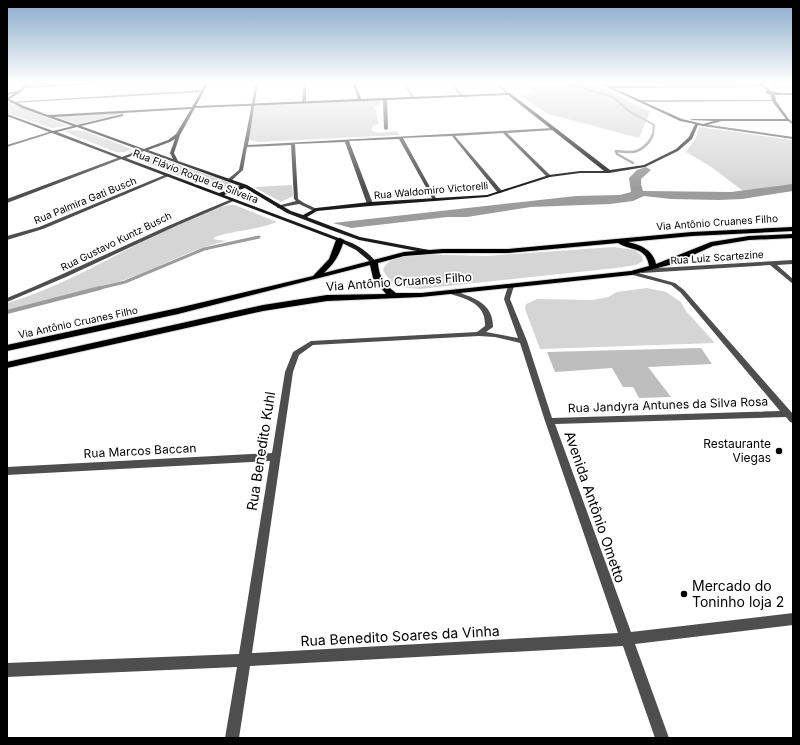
<svg xmlns="http://www.w3.org/2000/svg" width="800" height="745" font-family="Inter,sans-serif">
<style>
.green{fill:#d5d5d5}
.water{fill:#9c9c9c}
.lines{fill:none;stroke-linecap:round;stroke-linejoin:round}
.stream-far3{stroke:#9c9c9c;stroke-width:2}
.stream-far2{stroke:#9c9c9c;stroke-width:2.5}
.stream-far1{stroke:#9c9c9c;stroke-width:3}
.stream{stroke:#9c9c9c;stroke-width:4}
.building{fill:#bebebe}
.primary-casing{stroke:#dbdbdb;stroke-width:2}
.street{fill:#4e4e4e;fill-rule:evenodd}
.secondary{fill:#1b1b1b;fill-rule:evenodd}
.primary{fill:#000;fill-rule:evenodd}
.poi-dot{fill:#000;stroke:#fff;stroke-width:1.5}
.labels{text-anchor:middle;stroke-width:3.5;stroke-linejoin:round;paint-order:stroke}
.far-street-label{font-size:10px;fill:#000;stroke:#fff}
.street-label{font-size:12px;fill:#000;stroke:#fff}
.poi-label{font-size:12px;fill:#000;stroke:#fff;text-anchor:end}
.near-street-label{font-size:14px;fill:#000;stroke:#fff}
.near-poi-label{font-size:14px;fill:#000;stroke:#fff;text-anchor:start}
</style>
<rect width="100%" height="100%" fill="#fff"/>
<!-- green -->
<g class="green">
<polygon points="526,83 592,83 650,112 639,138 548,114 519,94 535,93"/>
<polygon points="767,83 793,83 793,92 776,89"/>
<polygon points="380,100 380,105 375,107 379,124 373,126 371,130 378,133 397,131 399,135 259,142 248,140 255,107 262,105"/>
<polygon points="7,102 64,124 66,126 52,128 7,113"/>
<polygon points="132,112 78,124 54,117"/>
<polygon points="699,127 793,140 793,185 743,191 710,166 686,152 696,138"/>
<polygon points="69,130 84,131 132,149 125,152 116,152 65,132"/>
<polygon points="139,154 147,154 157,157 231,183 231,185 222,189 215,188 173,174 133,157"/>
<polygon points="292,185 293,196 281,202 254,187"/>
<path d="M230,205h5l42,17c-20,8 -42,8 -62,15l-2,2 13,2c-36,8 -67,27 -102,39 -38,12 -78,21 -117,32v-9c59,-17 111,-51 166,-76 18,-8 37,-19 57,-22z"/>
<path d="M614,247l21,3 7,6 1,5 -7,4 -20,3 -196,21c-17,-1 -29,-3 -37,-19 4,-10 13,-12 23,-16l81,2z"/>
<polygon points="647,288 666,292 681,302 686,311 715,343 540,349 525,309 526,304 537,299 592,300 608,297 617,292"/>
</g>
<!-- water -->
<polygon class="water" points="646,167 651,170 641,179 641,184 643,191 731,192 793,184 793,191 742,199 719,200 671,199 644,196 633,201 610,204 531,207 467,217 447,217 351,228 333,223 576,196 620,195 631,192 629,178 637,170"/>
<g class="lines">
<!-- stream-far3 -->
<polyline class="stream-far3" points="566,83 613,97 629,111 654,125 653,135"/>
<!-- stream-far2 -->
<path class="stream-far2" d="M633,163l-16,-9 -1,-3c4,0 8,1 13,1 11,1 21,-9 24,-18"/>
<!-- stream-far1 -->
<polyline class="stream-far1" points="96,289 125,282 204,249 259,237"/>
<!-- stream -->
<polyline class="stream" points="7,312 100,288"/>
</g>
<!-- building -->
<polygon class="building" points="701,348 712,364 648,367 671,397 639,398 633,387 623,387 612,368 555,372 547,352"/>
<g class="lines">
<defs>
<path id="primary" d="M793,227v4l-101,5 -64,6c13,3 25,8 28,22l55,-22 38,-6 44,-2v4l-44,2 -36,6 -40,18 -42,11 -210,22 -94,4 -64,10 -256,57v-6l256,-57 64,-10 59,-1 -13,-16 -3,-13 -192,49 -171,37v-6l171,-37 135,-32 16,-17 7,-19 4,-2 4,2c-4,14 -9,23 -20,33l80,-21 39,-3h64l185,-17zM618,243c12,8 28,3 31,23l-18,5 -210,22h-25c-11,-8 -17,-15 -18,-30l26,-7 39,-3h64z"/>
</defs>
<!-- primary casing -->
<use href="#primary" class="primary-casing"/>
<!-- street -->
<g class="street">
<polygon points="99,83 113,83 25,88 21,92 7,95 7,93 19,90 26,84 27,85 27,86"/>
<polygon points="256,83 258,83 248,145 553,128 554,130 507,133 551,176 547,177 503,133 455,136 502,191 502,192 500,193 498,193 452,136 403,138 437,200 435,201 433,200 399,139 349,141 373,204 370,206 367,204 345,142 295,144 298,199 304,203 319,210 314,211 299,204 277,208 277,206 296,201 294,199 291,145 247,147 243,170 231,181 227,180 239,170"/>
<polygon points="304,83 306,83 306,102 304,103 302,102"/>
<polygon points="403,83 405,83 415,99 413,99"/>
<polygon points="450,83 452,83 464,97 462,97"/>
<polygon points="495,83 497,83 510,95 508,95"/>
<polygon points="609,86 764,86 766,87 608,88"/>
<polygon points="204,90 203,92 11,103 9,102"/>
<polygon points="385,98 387,99 388,129 386,130 384,129 383,99"/>
<polygon points="638,100 774,100 776,101 637,102"/>
<polygon points="789,119 793,122 793,125 787,120"/>
<polygon points="703,124 793,137 793,139 702,126"/>
<polygon points="52,131 55,132 7,147 7,145"/>
<polygon points="120,157 124,158 7,203 7,199"/>
<polygon points="167,174 171,175 43,229 7,240 7,236 39,227"/>
<path d="M232,199l4,1 -58,25 -112,52 -59,25v-4c76,-31 149,-69 225,-99z"/>
<polygon points="793,260 793,264 777,265 793,279 793,284 770,265 642,273 639,271 642,269"/>
<path d="M631,271l44,12 9,7 109,124v9l-3,-1 -4,-5 -231,7 76,208 162,-19v12l-158,19 34,94h-14l-32,-92 -373,20 -11,72h-14l12,-71 -230,10v-14l232,-9 31,-193 -263,14v-8l265,-14 13,-81 8,-20 18,-11 166,-9 8,-6c1,-23 -19,-27 -37,-33v-2c5,-1 10,1 15,3 17,6 30,13 30,33l-7,5 32,6 -14,-39 4,-13 1,-1h4l1,1 -4,13 17,42 25,77 228,-7 -100,-119 -9,-7 -42,-11v-2zM479,336l16,1 25,6 25,78 73,212 -366,20 41,-281 6,-17 14,-10z"/>
</g>
<!-- secondary -->
<path class="secondary" d="M206,83h2l-12,23 162,-7 -5,-16h2l6,16 149,-6 100,77 34,-5 32,-16 13,-12 6,-13 -15,-3 -81,-38h3l80,36 21,5 11,-3 -24,-1 2,-1h94l-14,-18 -1,-6 -5,-2 1,-3 -9,-7c6,0 9,6 14,8 7,3 14,2 21,2v2h-18l1,6 14,20h-68l-19,5 -5,-1 -6,14 -14,12 -33,16 -36,6h-29l-30,4 -63,20 -117,9 -53,5 -10,6 53,20 69,13 1,1 -3,2 -68,-13 -28,-10 -44,-17 -42,-25 -21,7 128,48c10,5 18,11 25,20l-3,2 -18,-15 -18,-9 -331,-125v-2l46,17 20,-5 -51,-18 -15,-8v-2l13,-8 1,2 -12,7 15,7 24,9 144,-8zM508,95l96,76h-24l-31,4 -62,20 -117,7 -54,6 -13,7 -12,-4 -44,-26 -69,-24 -4,-8 6,-18 15,-27zM191,109l-15,25 -8,6 -24,9 -63,-23 42,-10v-2l-46,11 -23,-8zM77,127l63,23 -18,7 -65,-25zM175,139l-5,14 3,6 -25,-9 22,-8zM144,151l96,35 -21,7 -93,-35z"/>
<!-- primary -->
<use href="#primary" class="primary"/>
</g>
<!-- sky -->
<linearGradient id="sky" x2="0" y2="1"><stop stop-color="#89aaca"/><stop offset="0.44" stop-color="#fff"/><stop offset="1" stop-color="#fff" stop-opacity="0"/></linearGradient>
<rect width="800" height="187" fill="url(#sky)"/>
<!-- markers -->
<g class="poi-dot">
<circle cx="779" cy="451" r="4"/>
<circle cx="684" cy="594" r="4"/>
</g>
<g class="labels">
<!-- far-street labels -->
<g class="far-street-label">
<text transform="translate(196 176) rotate(21)" y="4">Rua Flávio Roque da Silveira</text>
<text transform="translate(431 190) rotate(-5)" y="4">Rua Waldomiro Victorelli</text>
<text transform="translate(85 200) rotate(-22)" y="4">Rua Palmira Gati Busch</text>
<text transform="translate(717 222) rotate(-4)" y="4">Via Antônio Cruanes Filho</text>
<text transform="translate(116 241) rotate(-26)" y="4">Rua Gustavo Kuntz Busch</text>
<text transform="translate(717 257) rotate(-4)" y="4">Rua Luiz Scartezine</text>
<text transform="translate(78 322) rotate(-12)" y="4">Via Antônio Cruanes Filho</text>
</g>
<!-- street labels -->
<g class="street-label">
<text transform="translate(399 282) rotate(-4)" y="4">Via Antônio Cruanes Filho</text>
<text transform="translate(668 405) rotate(-2)" y="4">Rua Jandyra Antunes da Silva Rosa</text>
<text transform="translate(140 451) rotate(-3)" y="4">Rua Marcos Baccan</text>
</g>
<!-- poi labels -->
<g class="poi-label">
<text x="771" y="448">Restaurante<tspan x="771" dy="14">Viegas</tspan></text>
</g>
<!-- near-street labels -->
<g class="near-street-label">
<text transform="translate(261 451) rotate(-81)" y="5">Rua Benedito Kuhl</text>
<text transform="translate(595 507) rotate(71)" y="5">Avenida Antônio Ometto</text>
<text transform="translate(400 636) rotate(-3)" y="5">Rua Benedito Soares da Vinha</text>
</g>
<!-- near-poi labels -->
<g class="near-poi-label">
<text x="692" y="591">Mercado do<tspan x="692" dy="16">Toninho loja 2</tspan></text>
</g>
</g>
<!-- border -->
<rect width="800" height="745" fill="none" stroke="#000000" stroke-width="16"/>
</svg>
